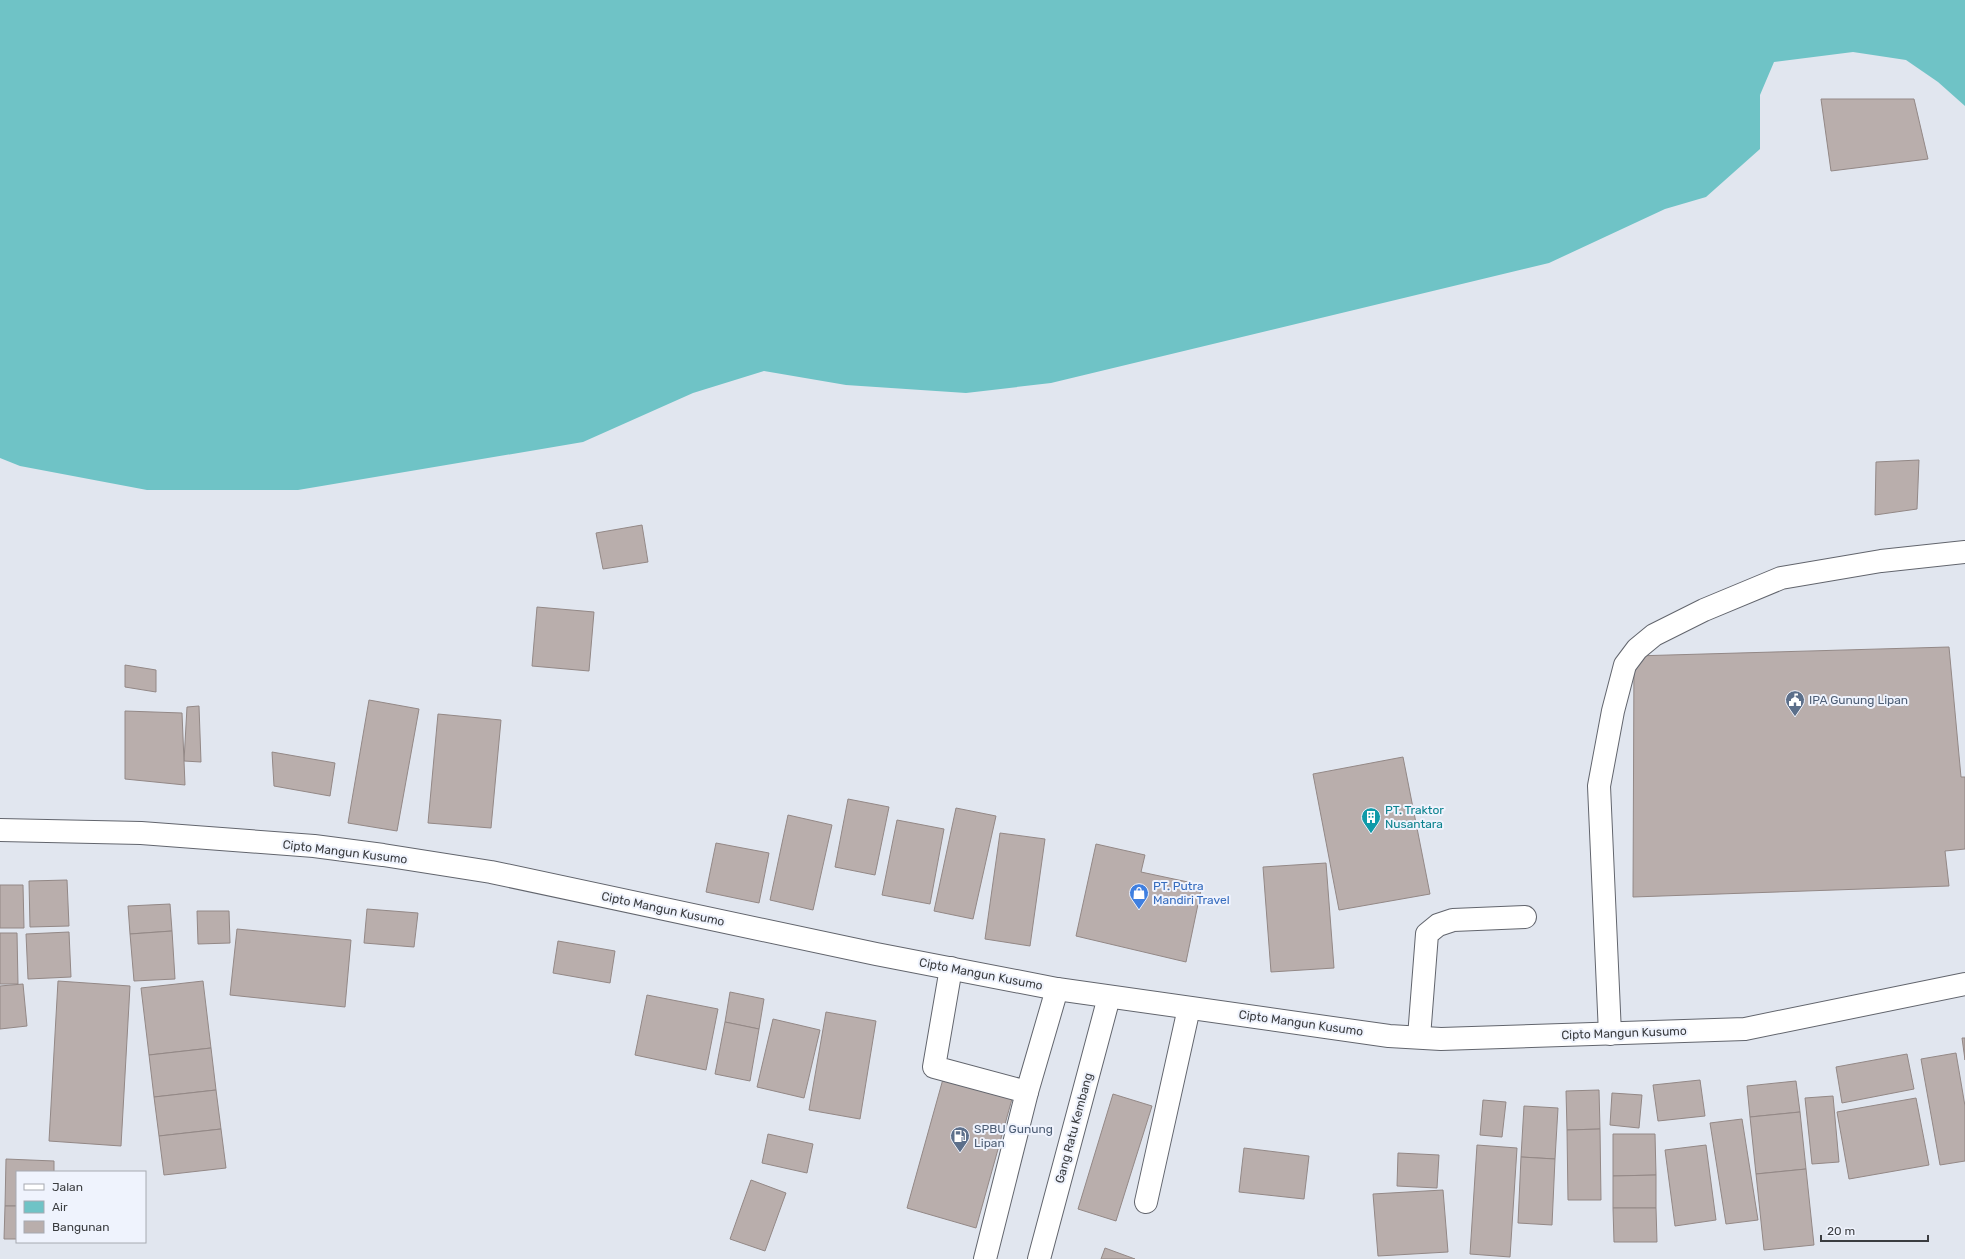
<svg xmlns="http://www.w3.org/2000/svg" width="1965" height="1259" font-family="Rubik,sans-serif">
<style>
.water{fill:#6fc3c6}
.building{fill:#b9aeac;stroke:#938886}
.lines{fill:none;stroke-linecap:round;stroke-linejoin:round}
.minor-casing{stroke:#62656d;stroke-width:24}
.highway-casing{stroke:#62656d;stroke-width:24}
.minor{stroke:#fff;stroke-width:22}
.highway{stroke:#fff;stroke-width:22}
.labels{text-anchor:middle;stroke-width:4;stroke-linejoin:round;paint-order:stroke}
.service-label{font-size:12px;fill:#4e5e75;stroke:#eff3fd;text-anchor:start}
.culture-label{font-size:12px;fill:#0d838f;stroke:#eff3fd;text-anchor:start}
.street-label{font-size:12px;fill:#3b3d40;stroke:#eff3fd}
.shop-label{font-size:12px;fill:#366cbe;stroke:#eff3fd;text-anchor:start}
</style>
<rect width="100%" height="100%" fill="#e1e6ef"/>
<!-- water -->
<polygon class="water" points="0,0 1965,0 1965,106 1938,82 1906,60 1853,52 1774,62 1760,95 1760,149 1706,197 1665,209 1549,263 1051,383 966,393 846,385 764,371 693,393 583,442 298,490 147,490 20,466 0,458"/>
<!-- building -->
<g class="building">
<polygon points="1821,99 1914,99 1928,159 1831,171"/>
<polygon points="1919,460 1917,509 1875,515 1876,462"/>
<polygon points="642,525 648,562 603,569 596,533"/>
<polygon points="537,607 594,612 589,671 532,666"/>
<polygon points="1949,647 1961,777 1965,777 1965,849 1945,851 1949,886 1633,897 1634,656"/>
<polygon points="125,665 156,670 156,692 125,687"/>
<polygon points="369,700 419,709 397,831 348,823"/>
<polygon points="199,706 201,762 184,761 187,707"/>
<polygon points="125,711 182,713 185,785 125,779"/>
<polygon points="438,714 501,720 491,828 428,823"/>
<polygon points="272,752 335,763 330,796 274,786"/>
<polygon points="1403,757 1430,894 1339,910 1313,774"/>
<polygon points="848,799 889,807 875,875 835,867"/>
<polygon points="956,808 996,816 973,919 934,911"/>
<polygon points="788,815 832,825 813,910 770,900"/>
<polygon points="897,820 944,829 930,904 882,895"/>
<polygon points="1000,833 1045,839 1030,946 985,939"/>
<polygon points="716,843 769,853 759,903 706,892"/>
<polygon points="1096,844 1145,855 1141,872 1202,885 1186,962 1076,936"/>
<polygon points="1326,863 1334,968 1271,972 1263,867"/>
<polygon points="67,880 69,926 30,927 29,881"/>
<polygon points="0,885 23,885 24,928 0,928"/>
<polygon points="170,904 172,931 130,934 128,906"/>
<polygon points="367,909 418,913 414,947 364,943"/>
<polygon points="197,911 229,911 230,943 198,944"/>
<polygon points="237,929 351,940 345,1007 230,995"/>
<polygon points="172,931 175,979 134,981 130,934"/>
<polygon points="69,932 71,977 28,979 26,934"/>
<polygon points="0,933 17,933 18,984 0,984"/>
<polygon points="558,941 615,951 610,983 553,973"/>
<polygon points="58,981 130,986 121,1146 49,1141"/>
<polygon points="203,981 211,1048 149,1055 141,988"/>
<polygon points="23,984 27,1026 0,1029 0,986"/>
<polygon points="730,992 764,999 759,1029 725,1022"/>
<polygon points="647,995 718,1009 706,1070 635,1055"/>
<polygon points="826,1012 876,1021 860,1119 809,1110"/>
<polygon points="773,1019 820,1030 804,1098 757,1087"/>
<polygon points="725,1022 759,1029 750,1081 715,1074"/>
<polygon points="1962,1038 1965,1038 1965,1060"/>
<polygon points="211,1048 216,1090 154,1097 149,1055"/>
<polygon points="1956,1053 1965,1106 1965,1161 1940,1165 1921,1059"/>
<polygon points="1907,1054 1914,1089 1842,1103 1836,1067"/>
<polygon points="943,1079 1012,1099 976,1228 907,1208"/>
<polygon points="1700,1080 1705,1116 1658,1121 1653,1085"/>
<polygon points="1796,1081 1800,1112 1750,1117 1747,1086"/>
<polygon points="216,1090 221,1129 159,1136 154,1097"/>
<polygon points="1599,1090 1600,1129 1567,1130 1566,1091"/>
<polygon points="1612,1093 1642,1095 1639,1128 1610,1125"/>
<polygon points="1113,1094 1152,1106 1116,1221 1078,1209"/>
<polygon points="1833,1096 1839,1162 1812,1164 1805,1098"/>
<polygon points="1916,1098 1929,1165 1849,1179 1837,1112"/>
<polygon points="1483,1100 1506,1102 1502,1137 1480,1135"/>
<polygon points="1524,1106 1558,1108 1555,1159 1521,1157"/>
<polygon points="1800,1112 1806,1169 1756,1174 1750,1117"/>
<polygon points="1742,1119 1758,1220 1726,1224 1710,1123"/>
<polygon points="221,1129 226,1168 164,1175 159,1136"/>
<polygon points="1600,1129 1601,1200 1568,1200 1567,1130"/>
<polygon points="768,1134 813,1144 807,1173 762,1163"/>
<polygon points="1613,1134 1655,1134 1656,1175 1613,1176"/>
<polygon points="1477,1145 1517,1148 1510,1257 1470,1254"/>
<polygon points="1706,1145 1716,1220 1675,1226 1665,1150"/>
<polygon points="1244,1148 1309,1156 1304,1199 1239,1192"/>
<polygon points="1398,1153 1439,1155 1437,1188 1397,1186"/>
<polygon points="1521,1157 1555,1159 1552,1225 1518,1223"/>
<polygon points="6,1159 54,1161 54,1172 17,1172 17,1206 5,1206"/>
<polygon points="1806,1169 1814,1245 1764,1250 1756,1174"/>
<polygon points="1656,1175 1656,1208 1613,1208 1613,1176"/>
<polygon points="751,1180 786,1193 765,1251 730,1239"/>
<polygon points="1443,1190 1448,1252 1378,1256 1373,1194"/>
<polygon points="5,1206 17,1206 17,1239 4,1239"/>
<polygon points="1613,1208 1656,1208 1657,1242 1614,1242"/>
<polygon points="1105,1248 1135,1259 1101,1259"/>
</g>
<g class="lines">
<defs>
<g id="minor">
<polyline points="951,968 934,1067 1027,1092 1057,989"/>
<polyline points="1610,1034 1599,786 1613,711 1625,665 1637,649 1654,635 1704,610 1781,578 1881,561 1965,552"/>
<polyline points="1419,1037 1427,934 1438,925 1453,920 1525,917"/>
<polyline points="1146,1202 1189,1008"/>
<polyline points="985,1259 1027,1092"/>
<polyline points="1039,1259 1109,997"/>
</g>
<polyline id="highway" points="0,830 141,833 314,846 383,855 491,872 876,954 1057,989 1389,1036 1441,1039 1745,1029 1965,984"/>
</defs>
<!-- minor casing -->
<use href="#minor" class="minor-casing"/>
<!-- highway casing -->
<use href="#highway" class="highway-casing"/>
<!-- minor -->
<use href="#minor" class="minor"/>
<!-- highway -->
<use href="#highway" class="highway"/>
</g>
<!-- icons -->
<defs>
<symbol id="civic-pin" viewBox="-11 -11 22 30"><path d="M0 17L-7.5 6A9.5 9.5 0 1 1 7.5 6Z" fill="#5c6f8a" stroke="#eff3fd"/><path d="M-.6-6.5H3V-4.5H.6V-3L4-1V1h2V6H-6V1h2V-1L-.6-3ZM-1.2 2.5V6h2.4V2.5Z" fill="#fff"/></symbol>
<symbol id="building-pin" viewBox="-11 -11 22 30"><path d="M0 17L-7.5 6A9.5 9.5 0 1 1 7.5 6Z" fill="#0f9aa8" stroke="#eff3fd"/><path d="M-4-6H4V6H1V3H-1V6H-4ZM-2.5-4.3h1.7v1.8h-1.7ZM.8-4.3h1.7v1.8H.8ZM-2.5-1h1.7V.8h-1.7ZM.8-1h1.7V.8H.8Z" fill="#fff"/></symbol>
<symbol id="shop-pin" viewBox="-11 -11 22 30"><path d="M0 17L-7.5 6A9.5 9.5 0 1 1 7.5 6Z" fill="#3f7fe0" stroke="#eff3fd"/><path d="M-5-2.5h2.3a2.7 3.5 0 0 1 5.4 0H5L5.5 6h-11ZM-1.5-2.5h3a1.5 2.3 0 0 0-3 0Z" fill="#fff"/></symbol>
<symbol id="fuel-pin" viewBox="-11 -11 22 30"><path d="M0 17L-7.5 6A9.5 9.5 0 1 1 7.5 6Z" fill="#5c6f8a" stroke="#eff3fd"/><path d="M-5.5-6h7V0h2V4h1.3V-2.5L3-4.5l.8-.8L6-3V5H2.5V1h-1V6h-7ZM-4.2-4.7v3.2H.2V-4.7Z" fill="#fff"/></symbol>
</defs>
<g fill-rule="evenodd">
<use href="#civic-pin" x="1784" y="689" width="22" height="30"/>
<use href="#building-pin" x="1360" y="806" width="22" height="30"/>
<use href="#shop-pin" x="1128" y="882" width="22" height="30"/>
<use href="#fuel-pin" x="949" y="1125" width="22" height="30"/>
</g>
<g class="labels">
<!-- service labels -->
<g class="service-label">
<text x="1809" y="704">IPA Gunung Lipan</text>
<text x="974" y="1133">SPBU Gunung<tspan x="974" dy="14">Lipan</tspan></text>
</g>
<!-- culture labels -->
<g class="culture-label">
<text x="1385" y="814">PT. Traktor<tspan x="1385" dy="14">Nusantara</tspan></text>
</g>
<!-- street labels -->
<g class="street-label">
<text transform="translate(345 852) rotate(7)" y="4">Cipto Mangun Kusumo</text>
<text transform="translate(663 909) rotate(12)" y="4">Cipto Mangun Kusumo</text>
<text transform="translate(981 974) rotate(11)" y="4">Cipto Mangun Kusumo</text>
<text transform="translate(1301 1023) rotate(8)" y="4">Cipto Mangun Kusumo</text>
<text transform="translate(1624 1033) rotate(-2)" y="4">Cipto Mangun Kusumo</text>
<text transform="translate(1074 1128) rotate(-75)" y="4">Gang Ratu Kembang</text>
</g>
<!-- shop labels -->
<g class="shop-label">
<text x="1153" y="890">PT. Putra<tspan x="1153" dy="14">Mandiri Travel</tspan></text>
</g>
</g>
<!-- legend -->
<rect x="16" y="1171" width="130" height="72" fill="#eff3fd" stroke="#a7aab1"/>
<rect x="24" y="1184" width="20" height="6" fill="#ffffff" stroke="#a7aab1"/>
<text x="52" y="1191" font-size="12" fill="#3b3d40">Jalan</text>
<rect x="24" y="1201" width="20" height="12" fill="#6fc3c6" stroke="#a7aab1"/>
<text x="52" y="1211" font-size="12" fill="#3b3d40">Air</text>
<rect x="24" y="1221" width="20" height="12" fill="#b9aeac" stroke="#a7aab1"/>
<text x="52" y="1231" font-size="12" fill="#3b3d40">Bangunan</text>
<!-- scale -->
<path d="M1821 1235v6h107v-6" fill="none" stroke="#3b3d40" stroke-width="2"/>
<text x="1827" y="1235" font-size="12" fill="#3b3d40" stroke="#eff3fd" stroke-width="3" paint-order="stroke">20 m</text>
</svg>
